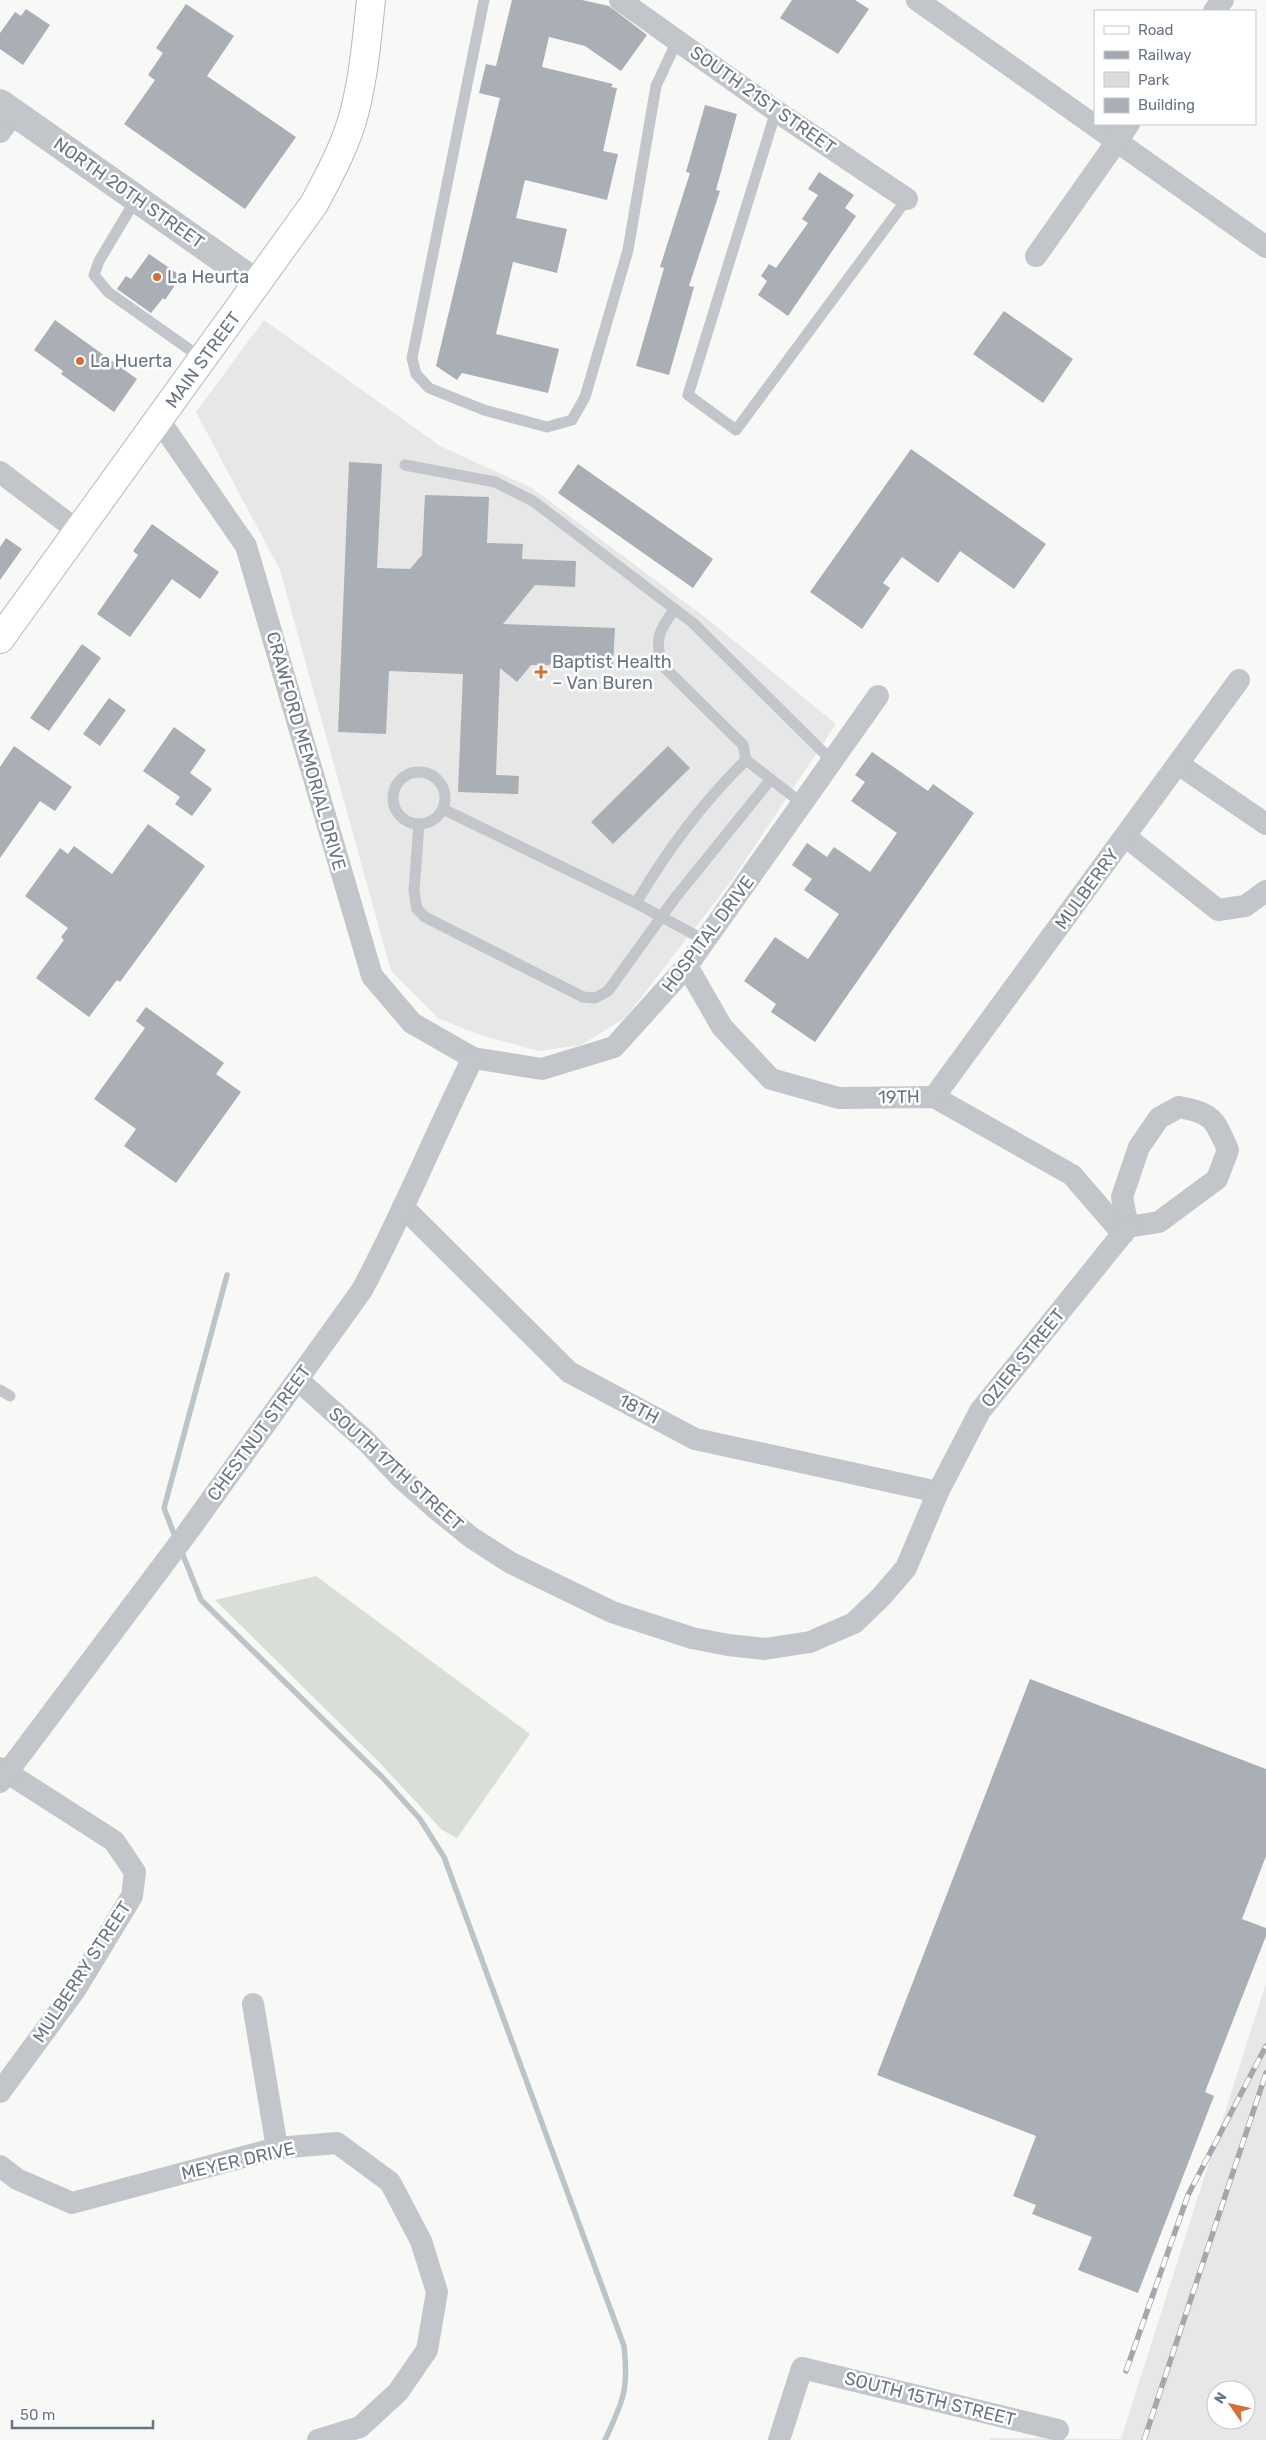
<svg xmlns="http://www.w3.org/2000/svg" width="1266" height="2440" font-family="Rubik,sans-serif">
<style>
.built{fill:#e6e7e6;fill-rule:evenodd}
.green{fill:#d9ded7}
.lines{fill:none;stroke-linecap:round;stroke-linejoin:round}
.stream{stroke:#bbc4c8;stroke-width:5.5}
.building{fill:#a9afb5}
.primary-casing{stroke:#b6b9bd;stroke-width:30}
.service{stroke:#c2c5c9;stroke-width:11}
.minor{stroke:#c2c5c9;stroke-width:22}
.tertiary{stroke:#c2c5c9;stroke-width:28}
.primary{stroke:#fff;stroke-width:28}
.rail-casing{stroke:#a4a8ae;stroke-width:5.5}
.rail{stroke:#fff;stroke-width:4;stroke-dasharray:11;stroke-linecap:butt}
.poi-dot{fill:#d2703c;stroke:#fff;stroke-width:2}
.labels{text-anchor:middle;stroke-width:5;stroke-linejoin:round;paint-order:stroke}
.street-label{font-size:18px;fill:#6a7583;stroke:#fff}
.poi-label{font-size:18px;fill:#6a7583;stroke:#fff;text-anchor:start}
</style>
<rect width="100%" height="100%" fill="#f8f8f6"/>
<!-- built -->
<g class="built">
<polygon points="264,320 440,446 532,488 710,621 836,724 732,880 626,1017 581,1045 539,1051 480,1035 438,1018 391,971 280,570 196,412"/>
<path d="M1266,1983v457h-277l1,-2 131,1zM1216,2390h30v30h-30z"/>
</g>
<!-- green -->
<polygon class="green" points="316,1576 530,1734 457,1838 442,1830 380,1763 215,1600"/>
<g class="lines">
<!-- stream -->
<g class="stream">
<polyline points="176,1539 164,1508 227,1275"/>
<path d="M181,1550l20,50 182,178 37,41 24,38 180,489c5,44 -1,55 -19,94"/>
</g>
</g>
<!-- building -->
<g class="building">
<polygon points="512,0 582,0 609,6 647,35 621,71 585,46 549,37 542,67 613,84 611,87 617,88 603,151 618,154 607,200 525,180 516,218 567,229 557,273 513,262 496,334 559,349 548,393 462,373 457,380 436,366 500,98 479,93 486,64 496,66"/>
<polygon points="792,0 855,0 869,9 838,54 780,18"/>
<polygon points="186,4 234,36 207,76 296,137 245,209 124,124 155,80 148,75 163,53 156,48"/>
<polygon points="26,9 50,25 23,65 0,49 0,33 15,12 21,16"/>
<polygon points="705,105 737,114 716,190 720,191 689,286 694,287 669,375 636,366 664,268 660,267 690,173 686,172"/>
<polygon points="819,172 854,195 845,208 856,216 788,316 758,295 767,281 761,276 769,264 776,268 808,223 802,219 818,195 808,189"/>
<polygon points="149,254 181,276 165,300 163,298 151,313 117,289 126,276 131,279"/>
<polygon points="1004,311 1073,359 1043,403 973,354"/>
<polygon points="55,320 137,379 114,412 61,374 63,371 34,350"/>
<polygon points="911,449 1046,544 1014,589 960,551 938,583 902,557 883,583 890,588 862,629 810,592"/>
<polygon points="349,462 382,464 377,568 410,569 422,555 425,495 489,497 487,543 523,544 522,559 576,561 575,587 535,585 503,624 615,628 613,664 552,662 549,665 531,665 517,682 500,668 496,775 519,776 518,794 458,792 463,674 389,671 386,734 338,732"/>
<polygon points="578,464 713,559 693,588 558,493"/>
<polygon points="152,524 219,572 200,599 172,579 130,637 97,614 138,555 133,551"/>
<polygon points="6,538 22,549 0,580 0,547"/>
<polygon points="82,644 101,658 49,731 30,718"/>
<polygon points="109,698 126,710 100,746 83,734"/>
<polygon points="174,727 206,750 190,773 212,789 192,816 175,804 180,797 143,771"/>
<polygon points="14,746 72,787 55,811 40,801 0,858 0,767"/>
<polygon points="668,746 690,768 613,844 591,822"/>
<polygon points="872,752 928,791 933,784 974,813 815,1042 771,1012 776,1004 744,981 775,937 808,959 839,914 804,890 812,879 792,865 807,843 827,857 834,847 870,872 897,833 851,801 865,782 855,775"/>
<polygon points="148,824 205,866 120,982 117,980 89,1017 36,978 64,940 61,937 68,928 25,896 60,848 68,854 74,846 112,874"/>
<polygon points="146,1007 224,1063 216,1074 241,1092 176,1183 124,1146 136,1129 94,1099 145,1028 136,1021"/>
<polygon points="1030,1679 1266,1769 1266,1856 1242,1919 1266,1928 1266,1936 1205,2092 1214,2096 1138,2293 1078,2270 1092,2237 1032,2214 1036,2205 1013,2196 1036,2136 877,2075"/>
</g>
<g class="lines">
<defs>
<path id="primary" d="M0,639l314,-435c16,-30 33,-61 41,-94 9,-36 12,-73 16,-110"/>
</defs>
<!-- primary casing -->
<use href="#primary" class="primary-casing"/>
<!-- service -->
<g class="service">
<polyline points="484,0 412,358 416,374 429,388 484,410 547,427 572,420 585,397 628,250 656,86 677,41"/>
<polyline points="776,111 688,395 736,430 907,199"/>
<polyline points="136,199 99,261 94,275 108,292 203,359"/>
<polyline points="405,465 495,482 533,501 693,623 833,762"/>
<path d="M675,609c-16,20 -22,33 -11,58l79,78 3,15 57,44"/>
<circle cx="419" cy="798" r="26"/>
<polyline points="443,809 636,903 706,941"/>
<polyline points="419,824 414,891 417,909 425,917 583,997 595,998 608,991 675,898 771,779"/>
<path d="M636,903c30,-51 68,-102 110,-143"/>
<polyline points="0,1390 10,1396"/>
</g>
<!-- minor -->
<g class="minor">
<polyline points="620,0 776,111 907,199"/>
<polyline points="917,0 1266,247"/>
<polyline points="1214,11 1223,0"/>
<polyline points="0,132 14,113"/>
<polyline points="1036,256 1129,124"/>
<polyline points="159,420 246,546 372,976 412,1023 473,1058 542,1069 614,1047 687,966 878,696"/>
<polyline points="0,472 78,531"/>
<polyline points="1178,764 1266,824"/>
<polyline points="1125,836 1218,910 1245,906 1266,891"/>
<polyline points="687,966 722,1027 771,1079 839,1098 934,1097 1072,1175 1123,1234"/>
<polyline points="934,1097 1239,680"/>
<path d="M1179,1107c34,6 36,13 49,43l-11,29 -58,43 -31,5 -6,-30 17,-50 20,-29z"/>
<polyline points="403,1207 569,1372 695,1439 938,1492"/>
<polyline points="298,1380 366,1441 400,1477 435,1508 472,1538 511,1563 612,1612 692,1638 728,1645 765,1649 810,1642 854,1623 881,1597 906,1568 938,1492 980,1411 1128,1227"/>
<polyline points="0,1768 114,1841 135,1872 132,1896 75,1990 0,2092"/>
<path d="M0,1782l187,-249 175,-243c41,-76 73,-156 111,-232"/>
<polyline points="253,2004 277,2148"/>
<polyline points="0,2166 17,2179 72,2203 277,2148 337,2143 390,2182 421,2241 437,2292 427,2350 398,2392 360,2427 318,2440"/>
<polyline points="779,2440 802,2368 1058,2430"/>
</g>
<!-- tertiary -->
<polyline class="tertiary" points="0,103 258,284"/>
<!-- primary -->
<use href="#primary" class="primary"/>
<defs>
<g id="rail">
<polyline points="1126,2371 1188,2195 1266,2046"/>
<polyline points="1144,2440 1266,2073"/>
</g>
</defs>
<!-- rail casing -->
<use href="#rail" class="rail-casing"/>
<!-- rail -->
<use href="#rail" class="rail"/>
</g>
<!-- markers -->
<g class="poi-dot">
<circle cx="157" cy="277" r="5"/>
<circle cx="80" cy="361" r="5"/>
<path d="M538.5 664.5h5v5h5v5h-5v5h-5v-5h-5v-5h5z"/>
</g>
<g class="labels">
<!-- street labels -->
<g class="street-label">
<text transform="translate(763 100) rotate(35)" y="6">SOUTH 21ST STREET</text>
<text transform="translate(129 193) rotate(35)" y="6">NORTH 20TH STREET</text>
<text transform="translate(203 360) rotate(-54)" y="6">MAIN STREET</text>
<text transform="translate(306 751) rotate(74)" y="6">CRAWFORD MEMORIAL DRIVE</text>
<text transform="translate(1087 889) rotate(-54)" y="6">MULBERRY</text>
<text transform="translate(708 934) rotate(-53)" y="6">HOSPITAL DRIVE</text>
<text transform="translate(899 1097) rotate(-1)" y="6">19TH</text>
<text transform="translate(1023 1358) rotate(-51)" y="6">OZIER STREET</text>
<text transform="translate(639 1409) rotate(28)" y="6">18TH</text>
<text transform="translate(259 1433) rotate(-54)" y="6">CHESTNUT STREET</text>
<text transform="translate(396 1469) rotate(42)" y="6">SOUTH 17TH STREET</text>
<text transform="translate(82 1972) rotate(-57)" y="6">MULBERRY STREET</text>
<text transform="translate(238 2161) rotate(-13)" y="6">MEYER DRIVE</text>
<text transform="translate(930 2399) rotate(14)" y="6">SOUTH 15TH STREET</text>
</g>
<!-- poi labels -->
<g class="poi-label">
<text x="167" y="283">La Heurta</text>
<text x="90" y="367">La Huerta</text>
<text x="552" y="668">Baptist Health<tspan x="552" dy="21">– Van Buren</tspan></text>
</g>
</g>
<!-- legend -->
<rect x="1094" y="10" width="162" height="115" fill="#ffffff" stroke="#c3c8cd"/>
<rect x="1104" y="26" width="25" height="8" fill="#ffffff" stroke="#c3c8cd"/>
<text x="1138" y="35" font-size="15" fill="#6a7583">Road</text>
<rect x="1104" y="51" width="25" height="8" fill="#a4a8ae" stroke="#c3c8cd"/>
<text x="1138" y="60" font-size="15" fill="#6a7583">Railway</text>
<rect x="1104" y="72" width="25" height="15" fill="#d9ded7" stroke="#c3c8cd"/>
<text x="1138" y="85" font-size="15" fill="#6a7583">Park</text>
<rect x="1104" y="98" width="25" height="15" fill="#a9afb5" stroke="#c3c8cd"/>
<text x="1138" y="110" font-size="15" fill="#6a7583">Building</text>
<!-- north arrow -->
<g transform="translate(1231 2405) rotate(304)"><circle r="24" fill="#ffffff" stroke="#c3c8cd"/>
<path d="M0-4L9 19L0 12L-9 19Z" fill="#d2703c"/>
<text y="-8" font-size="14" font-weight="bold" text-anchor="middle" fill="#6a7583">N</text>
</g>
<!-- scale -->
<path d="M12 2420v8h141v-8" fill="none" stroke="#6a7583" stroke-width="2.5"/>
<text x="20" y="2420" font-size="15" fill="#6a7583" stroke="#ffffff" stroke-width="4" paint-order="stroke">50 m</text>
</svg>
